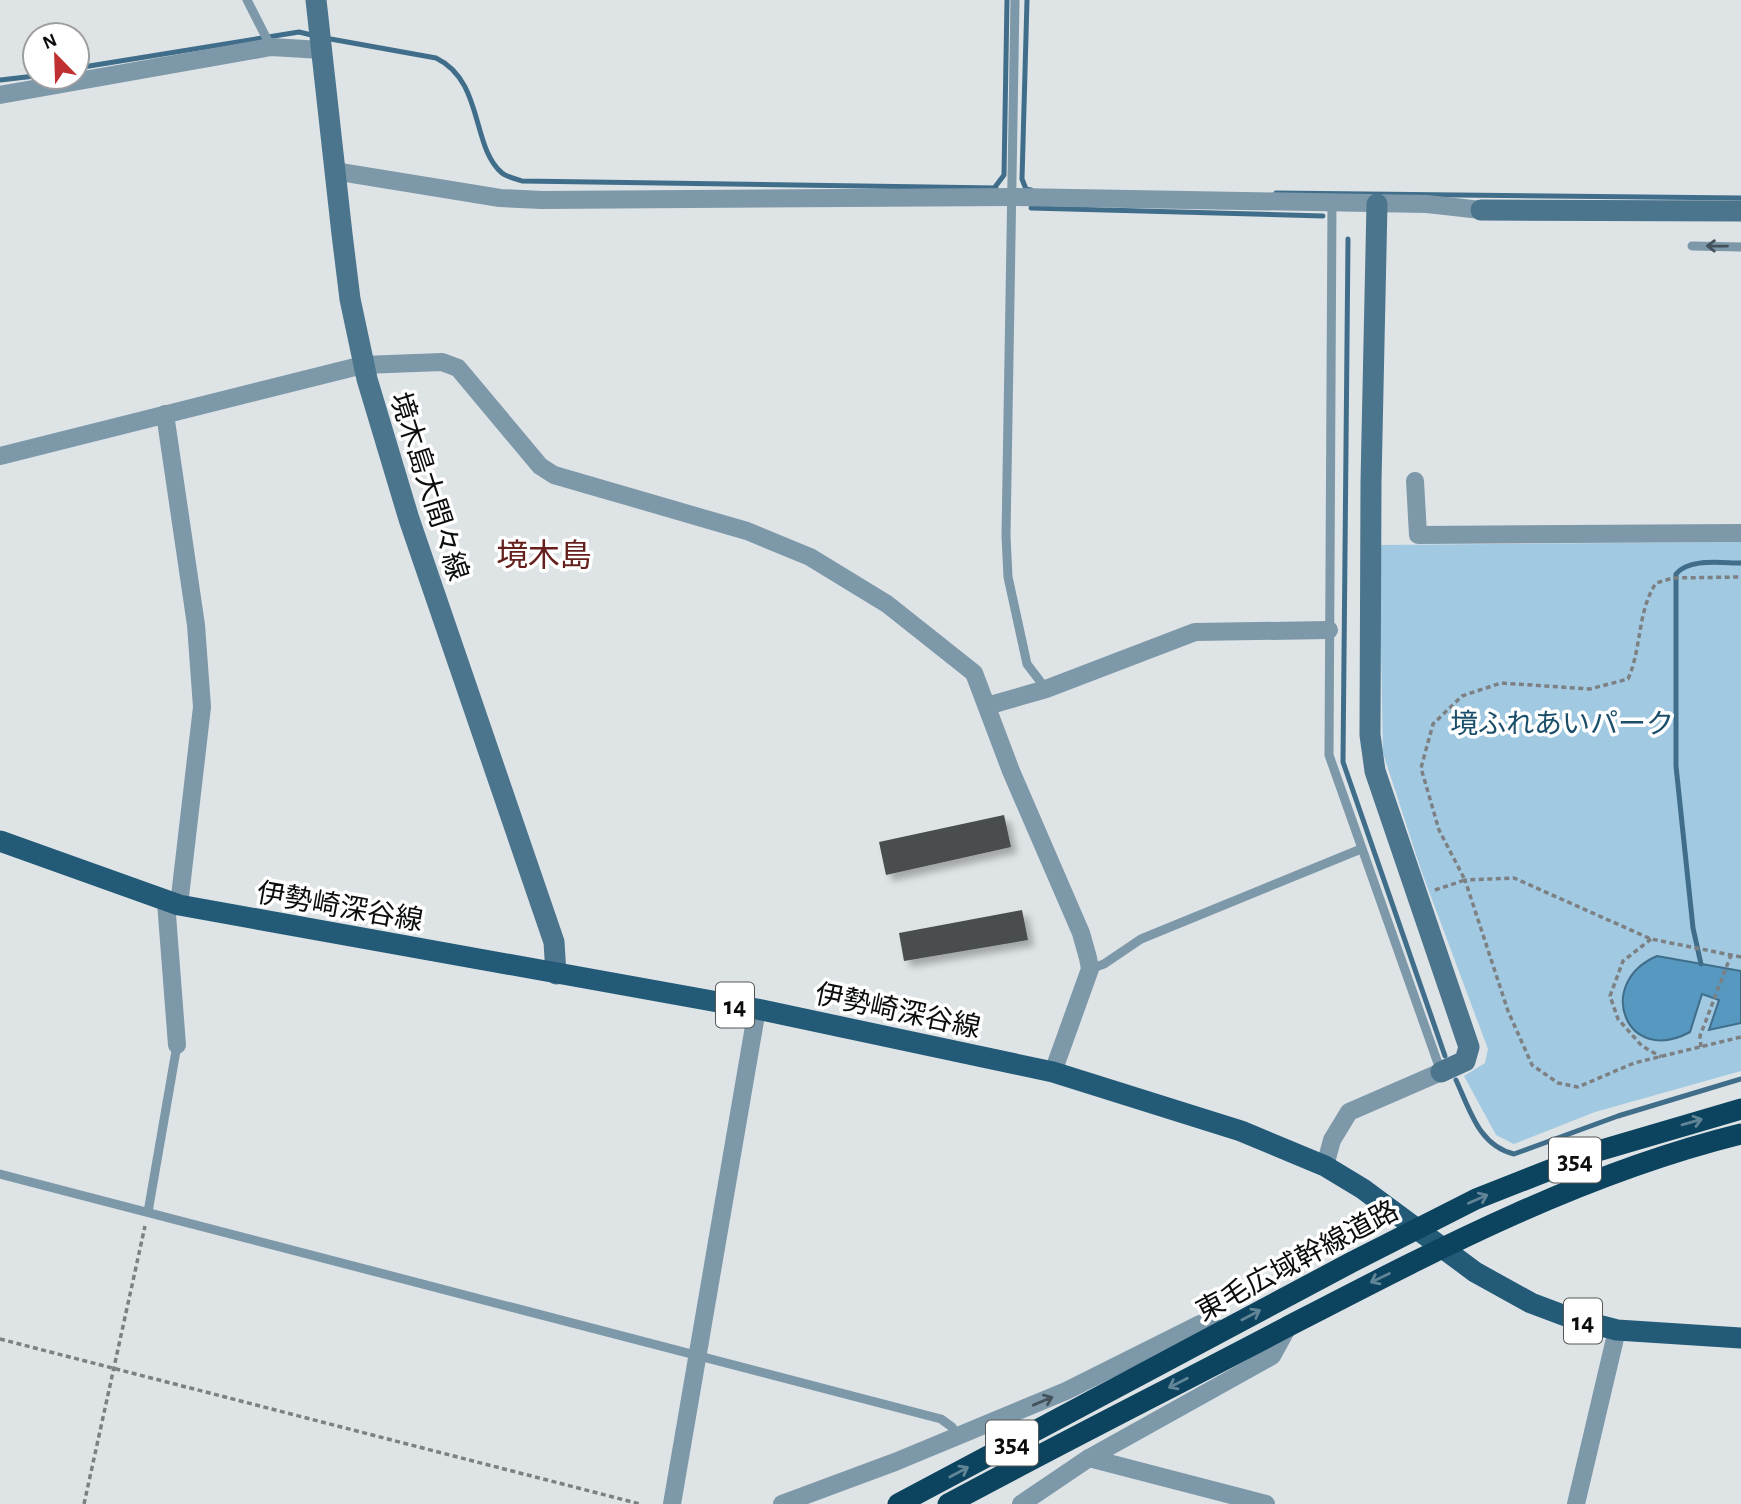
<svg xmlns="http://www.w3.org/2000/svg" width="1741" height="1504" font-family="'Alegreya Sans','Noto Sans JP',sans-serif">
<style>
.green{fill:#a1c9e2}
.water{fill:#5698bf;stroke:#406e8a;stroke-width:2}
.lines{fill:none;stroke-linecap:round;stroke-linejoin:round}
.stream{stroke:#406e8a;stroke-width:5}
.building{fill:#494d4f;filter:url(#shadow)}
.path{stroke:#7d8082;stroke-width:3.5;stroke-dasharray:5 3.5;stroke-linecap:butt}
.lane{stroke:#7d98a9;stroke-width:9}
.street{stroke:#7d98a9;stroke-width:18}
.secondary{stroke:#4b748d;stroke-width:21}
.primary{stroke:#235a78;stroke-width:21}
.highway{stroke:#0c435e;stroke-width:21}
.oneway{stroke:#44525c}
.oneway2{stroke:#618596}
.labels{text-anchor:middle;stroke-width:7;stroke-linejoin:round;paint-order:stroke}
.shield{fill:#fff;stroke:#545656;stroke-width:2}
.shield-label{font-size:26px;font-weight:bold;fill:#0b0d0e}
.street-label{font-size:28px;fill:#0b0d0e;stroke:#fff}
.park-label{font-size:28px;fill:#1a4e6a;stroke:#fff}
.quarter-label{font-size:32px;fill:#65201e;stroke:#fff}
</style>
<defs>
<filter id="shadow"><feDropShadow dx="6" dy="6" stdDeviation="3.5" flood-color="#0004"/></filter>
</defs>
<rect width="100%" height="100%" fill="#dee3e6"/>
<!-- green -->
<polygon class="green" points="1741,542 1741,1071 1595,1112 1514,1144 1496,1135 1464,1076 1485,1063 1488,1049 1421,870 1383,753 1379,545"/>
<!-- water -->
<path class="water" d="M1657,956l84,15v52l-32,7 10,-30 -17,-6 -12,38c-64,35 -96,-49 -33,-76z"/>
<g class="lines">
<!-- stream -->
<g class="stream">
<polyline points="1027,0 1022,179 1026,189 1031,190"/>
<path d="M325,38l111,20c48,23 35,89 66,115 5,4 14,6 20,8l474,7"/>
<polyline points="77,68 299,32 316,36"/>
<polyline points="0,80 35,76"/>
<polyline points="995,187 1004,175 1007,0"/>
<polyline points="1276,193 1741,198"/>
<polyline points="1031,208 1323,216"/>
<polyline points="1348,239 1343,762 1445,1056"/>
<path d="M1701,964l-8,-36 -17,-162v-192c13,-16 45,-11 65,-11"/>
<path d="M1456,1080c14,30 23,66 58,74l104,-38 123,-37"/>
</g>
</g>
<!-- building -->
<g class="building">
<polygon points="1004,815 1011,847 886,875 879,842"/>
<polygon points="1022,910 1028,940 904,961 899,933"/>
</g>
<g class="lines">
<!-- path -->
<g class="path">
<path d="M1435,890l30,-10 -26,-50 -18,-62 12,-44 29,-28 39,-13 89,6 38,-10c14,-31 9,-67 28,-96l17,-5 68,-1"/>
<polyline points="1651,939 1623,961 1610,996 1618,1019 1642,1046 1661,1057"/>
<polyline points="1741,957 1651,939 1514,878 1465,880 1508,1011 1532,1065 1558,1083 1578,1087 1634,1063 1741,1037"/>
<polyline points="1701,1047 1700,1036 1731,955"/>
<polyline points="0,1339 640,1504"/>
<polyline points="84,1504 145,1226"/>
</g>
<!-- lane -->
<g class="lane">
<polyline points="247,0 271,47"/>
<polyline points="1015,0 1006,536 1008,577 1027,664 1046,689"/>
<polyline points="1332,202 1329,755 1441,1072"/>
<polyline points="1692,246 1741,247"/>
<polyline points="1090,969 1104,964 1141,939 1361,849"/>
<polyline points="0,1174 941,1419 952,1427 957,1436"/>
<polyline points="148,1212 177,1045"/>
</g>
<!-- street -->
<g class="street">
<polyline points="0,95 271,47 322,50"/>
<polyline points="334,171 500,198 542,200 1012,197 1427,204 1481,210"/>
<polyline points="165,414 196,625 202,707 179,905"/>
<polyline points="0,456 363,365 442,362 458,368 540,466 554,475 747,531 810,557 887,604 974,673 1011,771 1081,933 1088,958 1090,969 1053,1072"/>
<polyline points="1415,481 1418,535 1741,533"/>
<polyline points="987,706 1046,689 1195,632 1329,630"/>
<polyline points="166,902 177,1045"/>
<polyline points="1325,1166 1332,1140 1349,1112 1441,1072"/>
<polyline points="1089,1458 1266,1504"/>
<polyline points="672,1504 757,1009"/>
<polyline points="782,1504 895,1462 1066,1391 1200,1324 1224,1330"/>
<polyline points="1021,1504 1089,1458 1272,1356 1288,1327"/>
<polyline points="1576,1504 1617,1330"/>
</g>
<!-- secondary -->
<g class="secondary">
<polyline points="316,0 342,234 350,299 367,379 409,519 554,942 556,974"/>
<polyline points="1377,204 1371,482 1370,735 1375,771 1469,1047 1465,1061 1441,1072"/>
<polyline points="1481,210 1741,211"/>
</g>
<!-- primary -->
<polyline class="primary" points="0,841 179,905 757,1009 1053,1072 1241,1131 1325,1166 1363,1189 1475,1272 1531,1303 1571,1318 1617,1330 1741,1338"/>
<!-- highway -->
<g class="highway">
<polyline points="898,1504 1352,1262 1476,1199 1598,1151 1741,1109"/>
<path d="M948,1504c111,-60 225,-117 337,-176 147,-76 294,-154 456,-194"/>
</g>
</g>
<!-- one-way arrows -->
<defs><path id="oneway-shaft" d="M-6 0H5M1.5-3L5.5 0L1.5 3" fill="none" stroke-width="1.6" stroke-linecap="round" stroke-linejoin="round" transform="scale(1.75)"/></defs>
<g class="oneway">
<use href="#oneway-shaft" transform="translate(1717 246) rotate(-179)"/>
<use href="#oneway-shaft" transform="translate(1043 1401) rotate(-23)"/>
</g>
<g class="oneway2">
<use href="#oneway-shaft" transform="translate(1692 1122) rotate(-16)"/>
<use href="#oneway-shaft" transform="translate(1478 1199) rotate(-24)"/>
<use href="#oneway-shaft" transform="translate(1380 1278) rotate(154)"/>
<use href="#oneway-shaft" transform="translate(1251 1315) rotate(-28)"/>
<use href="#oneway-shaft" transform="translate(1178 1383) rotate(153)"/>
<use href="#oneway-shaft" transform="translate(959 1472) rotate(-28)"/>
</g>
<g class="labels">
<!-- shield labels -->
<g class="shield">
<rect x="716" y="982.5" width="38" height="45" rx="5"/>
<rect x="1549" y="1137.5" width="52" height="45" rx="5"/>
<rect x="1564" y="1298.5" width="38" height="45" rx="5"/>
<rect x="986" y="1420.5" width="52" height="45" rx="5"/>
</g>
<g class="shield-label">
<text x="735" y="1014">14</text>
<text x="1575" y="1169">354</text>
<text x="1583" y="1330">14</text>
<text x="1012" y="1452">354</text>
</g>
<!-- street labels -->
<g class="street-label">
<text transform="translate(430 486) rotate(72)" y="10">境木島大間々線</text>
<text transform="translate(340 906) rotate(10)" y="10">伊勢崎深谷線</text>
<text transform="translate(898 1010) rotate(12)" y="10">伊勢崎深谷線</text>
<text transform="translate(1297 1260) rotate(-28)" y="10">東毛広域幹線道路</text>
</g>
<!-- park labels -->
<g class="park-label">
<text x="1562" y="733">境ふれあいパーク</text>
</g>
<!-- quarter labels -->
<g class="quarter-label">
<text x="544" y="566">境木島</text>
</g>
</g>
<!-- north arrow -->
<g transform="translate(56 56) rotate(337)"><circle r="33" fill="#ffffff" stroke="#9d9e9f" stroke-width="2"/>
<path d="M0-5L12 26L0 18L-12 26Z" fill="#bf3030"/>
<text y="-10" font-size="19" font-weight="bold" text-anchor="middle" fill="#0b0d0e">N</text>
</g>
</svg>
